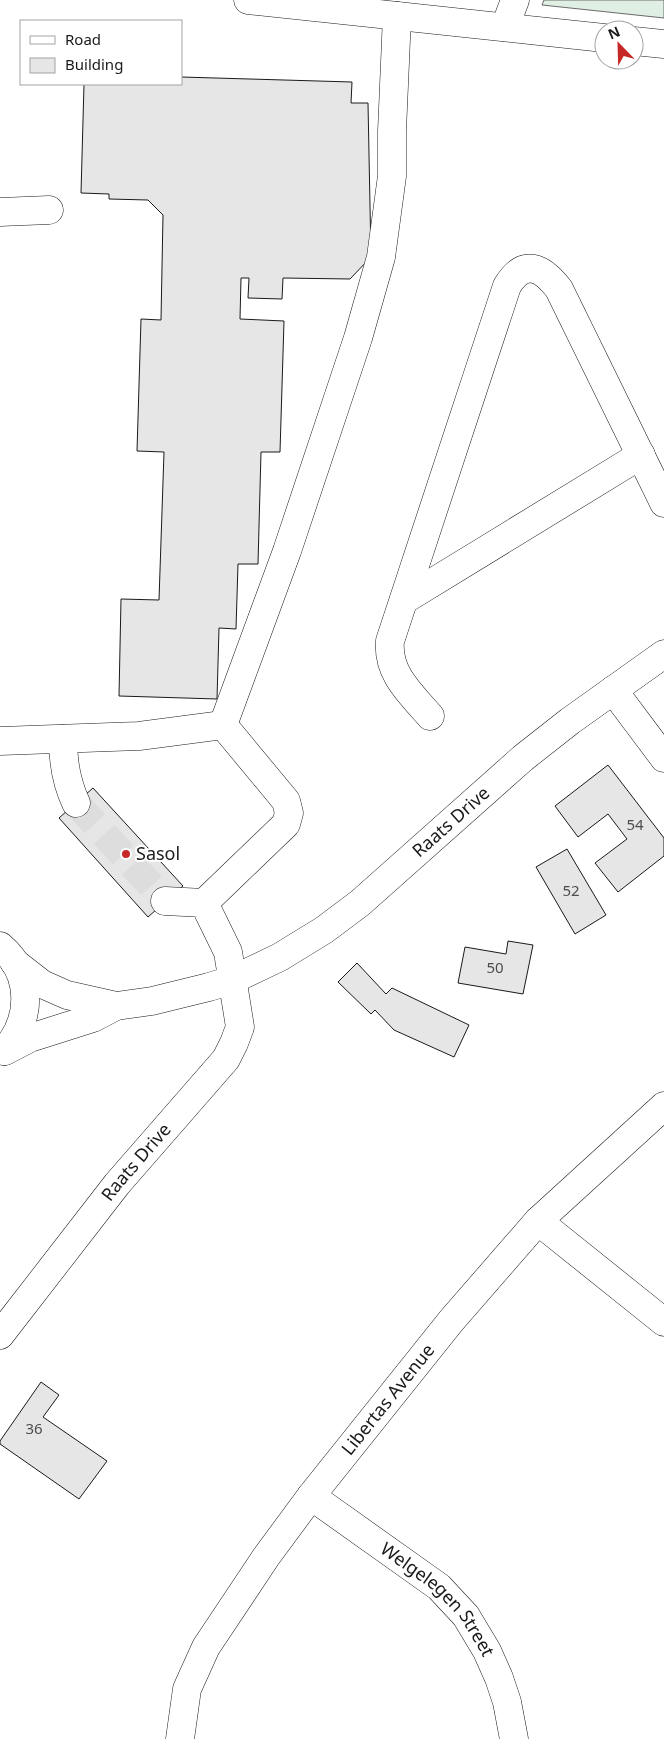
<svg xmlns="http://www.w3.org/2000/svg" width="664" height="1739" font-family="'Noto Sans',sans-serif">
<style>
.green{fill:#e0efe3;stroke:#6a6a6a}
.building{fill:#e6e6e6;stroke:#1a1a1a}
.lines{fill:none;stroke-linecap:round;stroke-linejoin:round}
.minor-tunnel{stroke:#ddd;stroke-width:28;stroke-dasharray:28 14;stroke-linecap:butt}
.minor-casing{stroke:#1a1a1a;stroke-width:29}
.minor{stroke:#fff;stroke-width:28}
.poi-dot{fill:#c62828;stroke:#fff;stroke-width:2}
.labels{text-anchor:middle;stroke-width:4;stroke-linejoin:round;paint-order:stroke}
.number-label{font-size:15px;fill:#4d4d4d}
.street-label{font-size:18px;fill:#1a1a1a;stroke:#fff}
.poi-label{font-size:18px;fill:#1a1a1a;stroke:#fff;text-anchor:start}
</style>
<rect width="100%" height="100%" fill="#fff"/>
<!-- green -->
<polygon class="green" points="544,0 664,0 664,18 542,5"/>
<!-- building -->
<g class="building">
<polygon points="181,77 352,82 351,103 368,103 371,257 350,279 283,278 282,299 248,298 249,278 241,278 240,319 284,321 280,452 261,452 258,564 238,564 236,629 219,628 217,699 119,696 121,599 159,600 164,452 137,451 141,319 161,320 163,215 148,200 109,199 109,194 81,193 84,84 181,84"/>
<polygon points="608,765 664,838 664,856 618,892 595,863 627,839 608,814 578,837 555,806"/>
<polygon points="93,788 183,886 148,917 59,818"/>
<polygon points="567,849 606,915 575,934 536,867"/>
<polygon points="508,941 533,945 523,994 458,983 465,947 506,954"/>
<polygon points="357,963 386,994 392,988 469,1025 454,1057 394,1030 375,1010 371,1014 338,982"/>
<polygon points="41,1382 59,1395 43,1417 107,1461 79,1499 0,1444 0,1441"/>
</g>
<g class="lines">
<!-- minor-tunnel -->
<polyline class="minor-tunnel" points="76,803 165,901"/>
<defs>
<g id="minor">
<polyline points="248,0 604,38"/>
<polyline points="505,27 515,0"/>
<polyline points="634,41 664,44"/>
<polyline points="0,212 49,210"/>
<polyline points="404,600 641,455"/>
<polyline points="613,690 664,758"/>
<path d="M430,716c-20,-23 -43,-43 -40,-75l117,-355c17,-28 35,-19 52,3l105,214"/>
<polyline points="223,725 287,551 358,338 381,257 392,176 392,131 397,16"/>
<path d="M63,739c0,23 3,43 13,64"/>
<polyline points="0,741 139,736 223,725"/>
<polyline points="204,903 286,824 289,813 286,801 223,725"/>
<path d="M0,946c34,28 32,75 4,105"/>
<polyline points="15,963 42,984 67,995 116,1006"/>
<path id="s1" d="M5,1051l25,-13 63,-20 23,-12 36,-5 57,-14 23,-7 48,-23 44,-27 36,-27 163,-145 47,-37 94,-67"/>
<polyline points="538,1221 664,1322"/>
<path id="s2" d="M0,1335l117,-151 109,-125 8,-16 6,-16 -12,-75 -24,-49 -39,-2"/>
<path id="s3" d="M311,1496l128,91 27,29 21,35 12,27 8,24 7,37"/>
<path id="s4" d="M180,1739l7,-50 19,-42 60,-90 45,-61 140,-175 87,-100 126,-115"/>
</g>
</defs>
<!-- minor casing -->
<use href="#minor" class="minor-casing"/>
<!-- minor -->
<use href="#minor" class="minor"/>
</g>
<!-- markers -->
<circle class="poi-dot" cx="126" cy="854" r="5"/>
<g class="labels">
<!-- number labels -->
<g class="number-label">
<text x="635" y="830">54</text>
<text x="571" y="896">52</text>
<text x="495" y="973">50</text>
<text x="34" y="1434">36</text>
</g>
<!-- street labels -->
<g class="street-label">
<text dy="6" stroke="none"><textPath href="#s1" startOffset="511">Raats Drive</textPath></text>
<text dy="6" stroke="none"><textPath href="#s2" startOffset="220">Raats Drive</textPath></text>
<text dy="6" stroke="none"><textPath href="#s4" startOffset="404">Libertas Avenue</textPath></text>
<text dy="6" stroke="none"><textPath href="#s3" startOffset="165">Welgelegen Street</textPath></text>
</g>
<!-- poi labels -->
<g class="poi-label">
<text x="136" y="860">Sasol</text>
</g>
</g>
<!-- legend -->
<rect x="20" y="20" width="162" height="65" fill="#ffffff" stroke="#a3a3a3"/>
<rect x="30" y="36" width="25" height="8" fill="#ffffff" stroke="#a3a3a3"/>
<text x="65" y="45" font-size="15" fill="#1a1a1a">Road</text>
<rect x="30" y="58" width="25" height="15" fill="#e6e6e6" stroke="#a3a3a3"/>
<text x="65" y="70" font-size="15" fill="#1a1a1a">Building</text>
<!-- north arrow -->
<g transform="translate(619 45) rotate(337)"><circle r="24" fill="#ffffff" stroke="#a3a3a3"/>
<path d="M0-4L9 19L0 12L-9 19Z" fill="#c62828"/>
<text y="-8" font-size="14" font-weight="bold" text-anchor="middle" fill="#1a1a1a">N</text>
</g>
</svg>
